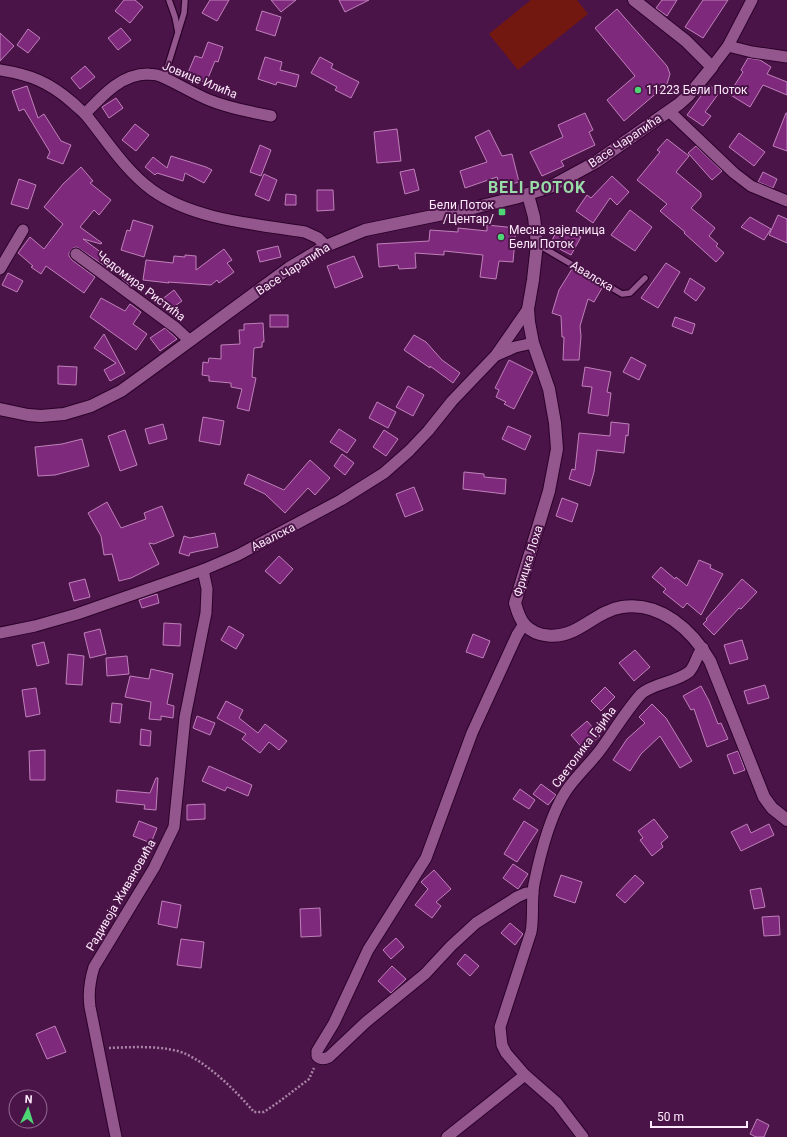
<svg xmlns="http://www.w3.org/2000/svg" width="787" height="1137" font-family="Roboto,sans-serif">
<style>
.green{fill:#731810}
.building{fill:#7f297c;stroke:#bf81ba}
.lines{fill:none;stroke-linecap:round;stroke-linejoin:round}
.lane-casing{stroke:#2b0229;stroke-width:8}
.street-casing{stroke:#2b0229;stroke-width:13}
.secondary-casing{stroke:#2b0229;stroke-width:14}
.path{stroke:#a984a6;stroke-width:2.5;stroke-dasharray:2 2;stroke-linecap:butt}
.lane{stroke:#93578e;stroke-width:5.5}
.street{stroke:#93578e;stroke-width:11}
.secondary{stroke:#93578e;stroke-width:12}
.poi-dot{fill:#4ed675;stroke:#4b1448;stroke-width:1.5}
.labels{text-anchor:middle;stroke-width:4;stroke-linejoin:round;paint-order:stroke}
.street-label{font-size:12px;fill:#fde9fb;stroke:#4b1448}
.poi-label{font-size:12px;fill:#fde9fb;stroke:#4b1448;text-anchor:start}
.district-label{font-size:16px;font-weight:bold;letter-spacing:1px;fill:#9adca7;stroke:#4b1448}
</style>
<rect width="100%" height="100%" fill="#4b1448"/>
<!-- green -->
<polygon class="green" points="531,0 577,0 588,14 518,70 489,34"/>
<!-- building -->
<g class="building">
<polygon points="124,0 135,0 143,7 130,23 115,11"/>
<polygon points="210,0 229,0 217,21 202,13"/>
<polygon points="271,0 296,0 281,12"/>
<polygon points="339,0 369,0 345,12"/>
<polygon points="662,0 677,0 667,16 656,8"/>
<polygon points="703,0 728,0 703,38 685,27"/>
<polygon points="617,9 667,66 670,74 667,84 624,121 607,100 635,76 595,28"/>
<polygon points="262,11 281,17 275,36 256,30"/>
<polygon points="121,28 131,40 118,50 108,38"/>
<polygon points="28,29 40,38 28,53 17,45"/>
<polygon points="0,33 14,46 0,61"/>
<polygon points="208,42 223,47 218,62 215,61 206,83 187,75 195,56 202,58"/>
<polygon points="265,57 282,62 280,70 299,75 296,87 277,82 276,85 258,79"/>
<polygon points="320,57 333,64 331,68 359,82 351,98 335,90 337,87 311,73"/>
<polygon points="748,58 760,60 771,67 767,74 787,82 787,95 763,85 750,107 729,94 743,72 741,70"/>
<polygon points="85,66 95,77 80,89 71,78"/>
<polygon points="709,85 719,93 705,112 711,116 703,126 687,115"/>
<polygon points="27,86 38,118 44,114 61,141 71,145 63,164 47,158 50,152 24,109 19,111 12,91"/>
<polygon points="116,98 123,108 109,118 102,107"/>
<polygon points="585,113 593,130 589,132 595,145 561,161 564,166 542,176 530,152 563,137 558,125"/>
<polygon points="786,113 787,113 787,151 773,146"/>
<polygon points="135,124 149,135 136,151 122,140"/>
<polygon points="397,129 401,161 377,163 374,132"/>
<polygon points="489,130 502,156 512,154 519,182 500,187 497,177 465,188 460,171 487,162 475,137"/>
<polygon points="739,133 765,152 754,166 729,147"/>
<polygon points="667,139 689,156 676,172 701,193 701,197 691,208 715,228 709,236 718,244 716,246 724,253 716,262 684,233 685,232 660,211 667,204 637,180 660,152 657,150"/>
<polygon points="260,145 271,150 261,176 250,172"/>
<polygon points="696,146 722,171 712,180 688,153"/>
<polygon points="171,156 206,167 212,170 204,183 185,173 183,181 157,173 155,175 145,167 153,157 167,168"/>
<polygon points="81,167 93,181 90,183 111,200 99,215 94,210 80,227 102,243 101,244 83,239 110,259 105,266 77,247 73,248 69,253 69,256 72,260 95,277 84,293 46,266 41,274 31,267 33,266 18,253 30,237 44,249 63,224 44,207 63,184"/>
<polygon points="414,169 419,190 405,194 400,172"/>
<polygon points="763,172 777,179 773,188 758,182"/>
<polygon points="264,174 277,180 269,201 255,195"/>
<polygon points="612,176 629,192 617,205 610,198 593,223 576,211 587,195 591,198"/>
<polygon points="19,179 36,185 28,209 11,204"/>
<polygon points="317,190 333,190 334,210 317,211"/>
<polygon points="286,194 296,195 296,205 285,205"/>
<polygon points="630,210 652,227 635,251 611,235"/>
<polygon points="778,215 787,219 787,243 769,235"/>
<polygon points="750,217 771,229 764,240 741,227"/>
<polygon points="133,220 153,226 144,257 121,250 127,230 130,231"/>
<polygon points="487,225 516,228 513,262 499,261 496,279 480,277 483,255 444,251 444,255 415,253 416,268 399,269 398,265 379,267 377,244 429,241 430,230 458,232 458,228 487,231"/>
<polygon points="560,225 581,237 571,255 550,244"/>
<polygon points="278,246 281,257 260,262 257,251"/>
<polygon points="224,249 232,260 227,263 234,272 219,283 217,280 211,285 168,282 169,283 143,280 146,260 173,263 174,256 185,257 185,255 196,256 196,270"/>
<polygon points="354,256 363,277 335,288 327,266"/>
<polygon points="666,263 680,272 658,308 641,298"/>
<polygon points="572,269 602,288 594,302 588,299 580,326 581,336 579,360 563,360 564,337 562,337 561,316 552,313 559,290"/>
<polygon points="128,272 138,279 132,287 122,279"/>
<polygon points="8,273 23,281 17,292 2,285"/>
<polygon points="690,278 705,288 696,301 684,292"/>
<polygon points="174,290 182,301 168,311 161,300"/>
<polygon points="101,298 125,311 130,304 141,312 133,324 147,334 136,350 90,317"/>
<rect x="270" y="315" width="18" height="12"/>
<polygon points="675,317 695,324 692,334 672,326"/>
<polygon points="263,323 264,342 262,342 262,347 254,348 252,377 256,378 249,411 237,408 242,389 231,387 231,383 209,381 209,376 202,375 203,362 208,363 209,358 221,359 221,345 240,344 239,330 244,330 244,324"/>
<polygon points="165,328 177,339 160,351 150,338"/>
<polygon points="104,334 125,373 110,381 104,370 116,363 94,348"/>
<polygon points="414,335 426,342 442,360 460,373 453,383 430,366 430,368 404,350"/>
<polygon points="631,357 646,365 639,380 623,372"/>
<polygon points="509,360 533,372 514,409 504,404 506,402 496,397 499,390 495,388"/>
<polygon points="58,366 77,367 76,385 58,384"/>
<polygon points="585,367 611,372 607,392 611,393 608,416 588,413 592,387 582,386"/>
<polygon points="408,386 424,395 413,416 396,407"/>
<polygon points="377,402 396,412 388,428 369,418"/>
<polygon points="203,417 224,421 220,445 199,441"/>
<polygon points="611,422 629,424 628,436 626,435 624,453 597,450 594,472 590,486 569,479 572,469 575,470 579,433 610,436"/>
<polygon points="163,424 167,439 149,444 145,429"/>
<polygon points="508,426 531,436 525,450 502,439"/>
<polygon points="339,429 356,440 347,453 330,442"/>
<polygon points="125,430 137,465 120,471 108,436"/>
<polygon points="384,430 398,439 386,456 373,447"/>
<polygon points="82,439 89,466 55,475 38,476 35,447 62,444"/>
<polygon points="342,454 354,463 345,475 334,466"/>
<polygon points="310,460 330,478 315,495 308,488 285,513 265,494 244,484 248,474 284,490"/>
<polygon points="464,472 484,474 484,477 506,479 505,494 463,489"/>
<polygon points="414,487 423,510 405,517 396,494"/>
<polygon points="562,498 578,504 572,522 556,516"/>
<polygon points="107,502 121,528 146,519 144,513 162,506 174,536 154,544 149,543 159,564 131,578 119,581 112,554 104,555 101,536 88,513"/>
<polygon points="215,533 218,547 190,553 189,556 179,553 184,536 190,538"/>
<polygon points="279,556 293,569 280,584 265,571"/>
<polygon points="699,560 711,565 710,568 723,574 701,615 687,603 683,608 663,592 666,589 652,577 661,567 675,579 676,577 687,586"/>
<polygon points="85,579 90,597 74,601 69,583"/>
<polygon points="742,579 757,592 741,609 739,608 714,635 703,624 707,620 706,619"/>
<polygon points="157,594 159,603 142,608 139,600"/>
<polygon points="164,623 181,624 180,646 163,645"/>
<polygon points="229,626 244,635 236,649 221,640"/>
<polygon points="100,629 106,654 90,658 84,633"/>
<polygon points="473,634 490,641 483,658 466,652"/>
<polygon points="742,640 748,659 730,664 724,645"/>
<polygon points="44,642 49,663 37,666 32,645"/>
<polygon points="635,650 650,667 634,681 619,663"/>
<polygon points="68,654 84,656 82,685 66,684"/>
<polygon points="127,656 129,674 107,676 106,658"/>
<polygon points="151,669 173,674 167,704 174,706 173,718 161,716 161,720 149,719 151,702 125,697 130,676 149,679"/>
<polygon points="765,685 769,698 748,704 744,691"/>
<polygon points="701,686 709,701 718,724 721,723 728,739 707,747 694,709 691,710 683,696"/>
<polygon points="605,687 615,697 601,711 591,701"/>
<polygon points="36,688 40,714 26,717 22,690"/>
<polygon points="226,701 243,710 239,718 258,733 265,724 287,741 279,750 269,742 260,753 242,739 246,734 217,718"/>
<polygon points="112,703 122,704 120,723 110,722"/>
<polygon points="652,704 666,718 692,761 680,768 660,736 641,754 630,771 613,760 627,739 645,723 639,717"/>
<polygon points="197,716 215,723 210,735 193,728"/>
<polygon points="587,721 600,736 584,750 571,735"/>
<polygon points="141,729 151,731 150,746 140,745"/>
<polygon points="45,750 45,780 30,780 29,751"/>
<polygon points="738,751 745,770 734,774 727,755"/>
<polygon points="209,766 252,785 248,796 227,787 225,791 202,781"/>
<polygon points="156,778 158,778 156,810 144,809 145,805 116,802 117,790 150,793"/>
<polygon points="541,784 556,795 548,805 533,794"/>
<polygon points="520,789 535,800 529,809 513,799"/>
<polygon points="205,804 205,819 187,820 187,805"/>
<polygon points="654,819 668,837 661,843 663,847 652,856 640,840 643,838 638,831"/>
<polygon points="139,821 157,828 151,843 133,836"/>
<polygon points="524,821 538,830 517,862 504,854"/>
<polygon points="747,824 751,833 769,824 774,835 741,851 731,832"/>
<polygon points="513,864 528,874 518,889 503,878"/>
<polygon points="434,870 451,889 436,902 441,906 432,918 415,905 428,889 421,882"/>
<polygon points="561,875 582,882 575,903 554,896"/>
<polygon points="635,875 644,883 625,903 616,895"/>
<polygon points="761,888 765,907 754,909 750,890"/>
<polygon points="162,901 181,905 177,928 158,924"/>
<polygon points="320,908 321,936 301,937 300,909"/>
<polygon points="779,916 780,935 764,936 762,917"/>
<polygon points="510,923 523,934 515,945 501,933"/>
<polygon points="396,938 404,947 391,959 383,950"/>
<polygon points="181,939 204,942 201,968 177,965"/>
<polygon points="465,954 479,966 470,976 457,964"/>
<polygon points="392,966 406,979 391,993 378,981"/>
<polygon points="55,1026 66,1052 47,1059 36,1034"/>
<polygon points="757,1119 769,1125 764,1137 756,1137 750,1134"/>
</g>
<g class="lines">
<defs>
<g id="lane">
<polyline points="169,0 175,17 178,32"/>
<polyline points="164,78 184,13 185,0"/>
<polyline points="537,244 622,294 630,293 645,278"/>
</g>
<g id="street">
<polyline points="728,46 752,52 787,57"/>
<polyline points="712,67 728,46 752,0"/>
<path d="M0,70c31,5 49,12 73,33 4,4 9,8 13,12 21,26 39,55 66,75 42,30 103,34 153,42l13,6 8,8"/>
<polyline points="669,111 734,173 751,186 787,201"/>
<path d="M85,114c17,-18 36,-40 63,-40 4,1 8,0 12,2 17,7 32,17 49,24 20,8 41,12 62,16"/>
<polyline points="76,254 176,328 190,341"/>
<polyline points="0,269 23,230"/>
<polyline points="497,355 515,347 533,343"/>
<path d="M524,624l-7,11 -45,98 -46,125 -58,92 -34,73 -17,28v5c4,4 8,3 12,1l37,-35 59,-48 26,-28 25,-23 41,-26 9,-4h7"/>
<polyline points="0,633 35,626 77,614 203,570 238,555 341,500 384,473 409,451 428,431 452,401 496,355 528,309"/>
<path d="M116,1137l-26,-130c-2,-14 0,-27 4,-40l60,-99 20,-41 11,-110 21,-104 1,-24 -4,-19"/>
<polyline points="447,1137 525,1075"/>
<path d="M583,1137l-26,-34 -32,-28 -19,-22 -4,-8 -2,-18 31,-95c3,-16 0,-32 3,-48 6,-29 16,-69 32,-93 10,-15 24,-27 35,-42 13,-18 25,-38 40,-55 13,-11 33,-11 48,-22 7,-7 7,-17 14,-24"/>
</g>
<g id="secondary">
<path d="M528,195l6,22 3,27 -4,36 -5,29 1,13 4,21 16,46 6,34 2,26 -8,42 -34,112c2,7 4,16 10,22 12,13 33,13 48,6 17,-8 30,-21 49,-24 38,-6 70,23 88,54l54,136 8,11 15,12"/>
<polyline points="0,409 28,415 41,416 64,414 91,406 121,391 146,373 289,268 326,246 365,230 477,207 515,198 550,187 596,162 679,104 689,95 712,67 686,41 634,0"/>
</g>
</defs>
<!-- lane casing -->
<use href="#lane" class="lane-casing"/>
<!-- street casing -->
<use href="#street" class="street-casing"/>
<!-- secondary casing -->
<use href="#secondary" class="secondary-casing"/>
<!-- path -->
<path class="path" d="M109,1048c22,-1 57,-3 77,6 25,12 50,37 68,58h10l16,-11 29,-22 5,-11"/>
<!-- lane -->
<use href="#lane" class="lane"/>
<!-- street -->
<use href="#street" class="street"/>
<!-- secondary -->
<use href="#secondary" class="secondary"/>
</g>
<!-- markers -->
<g class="poi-dot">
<circle cx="638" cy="90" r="4"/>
<rect x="498" y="208" width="8" height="8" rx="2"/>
<circle cx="501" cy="237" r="4"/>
</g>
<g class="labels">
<!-- street labels -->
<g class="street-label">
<text transform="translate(200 80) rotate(22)" y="4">Јовице Илића</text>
<text transform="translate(625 141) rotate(-34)" y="4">Васе Чарапића</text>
<text transform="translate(293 269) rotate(-33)" y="4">Васе Чарапића</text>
<text transform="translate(592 276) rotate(31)" y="4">Авалска</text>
<text transform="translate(141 286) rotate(37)" y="4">Чедомира Ристића</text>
<text transform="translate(273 537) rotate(-27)" y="4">Авалска</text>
<text transform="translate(528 561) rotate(-73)" y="4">Фрицка Лоха</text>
<text transform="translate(584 747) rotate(-53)" y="4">Светолика Гајића</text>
<text transform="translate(121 895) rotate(-60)" y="4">Радивоја Живановића</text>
</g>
<!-- poi labels -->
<g class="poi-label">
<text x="646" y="94">11223 Бели Поток</text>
<text x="494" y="209" text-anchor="end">Бели Поток<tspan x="494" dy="14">/Центар/</tspan></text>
<text x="509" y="234">Месна заједница<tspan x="509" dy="14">Бели Поток</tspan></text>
</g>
<!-- district labels -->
<g class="district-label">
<text x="537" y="193">BELI POTOK</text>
</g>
</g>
<!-- north arrow -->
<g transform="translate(28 1109) rotate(4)"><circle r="19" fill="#4b1448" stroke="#926990"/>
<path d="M0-3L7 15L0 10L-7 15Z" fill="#4ed675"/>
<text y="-6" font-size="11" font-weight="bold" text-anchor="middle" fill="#fde9fb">N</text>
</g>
<!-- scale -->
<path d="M651 1121v6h96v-6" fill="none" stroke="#fde9fb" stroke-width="2"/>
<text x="657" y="1121" font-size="12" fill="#fde9fb" stroke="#4b1448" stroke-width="3" paint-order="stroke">50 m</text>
</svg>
